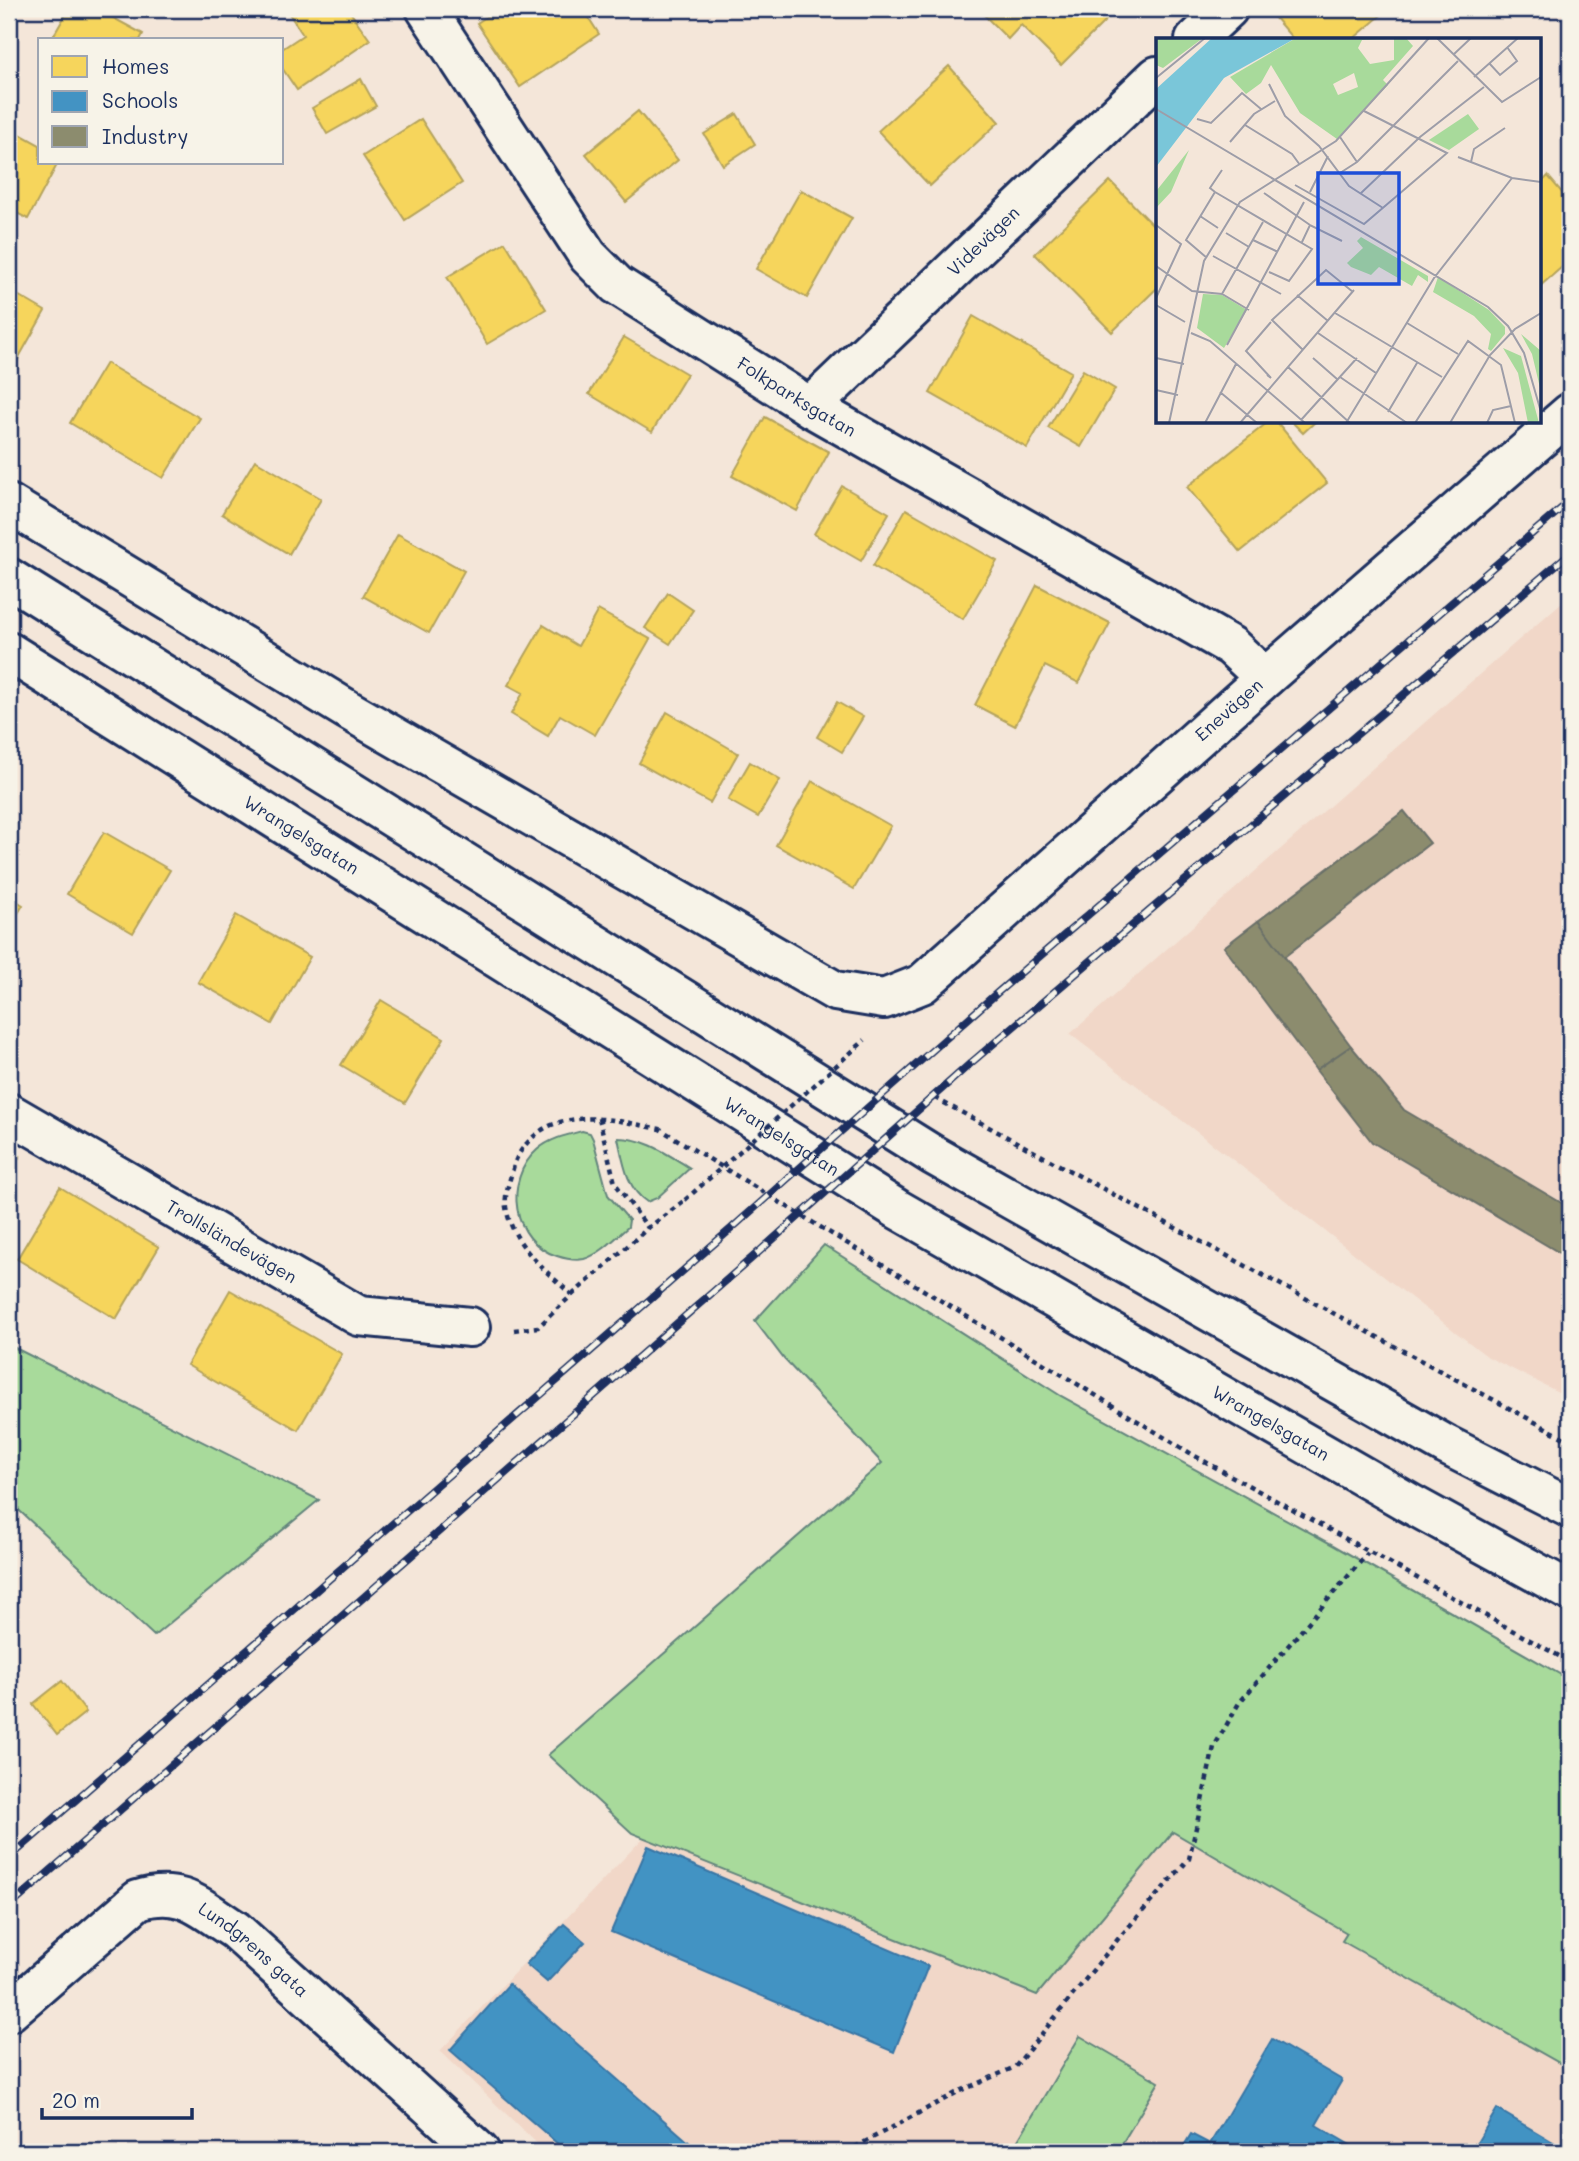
<svg xmlns="http://www.w3.org/2000/svg" width="1579" height="2161" font-family="Mali,sans-serif">
<style>
.built{fill:#f1d7c8}
.green{fill:#a8da9b;stroke:#62847c;stroke-width:2}
.homes{fill:#f6d55c;stroke:#b4a35d;stroke-width:2}
.schools{fill:#4393c3;stroke:#3775a5;stroke-width:2}
.industry{fill:#8c8c6e;stroke:#6a7069;stroke-width:2}
.lines{fill:none;stroke-linecap:round;stroke-linejoin:round}
.street-casing{stroke:#1b2f5e;stroke-width:44}
.secondary-casing{stroke:#1b2f5e;stroke-width:44}
.path{stroke:#1b2f5e;stroke-width:4.5;stroke-dasharray:5 5;stroke-linecap:butt}
.street{stroke:#f7f3e8;stroke-width:38}
.secondary{stroke:#f7f3e8;stroke-width:38}
.rail-casing{stroke:#1b2f5e;stroke-width:8}
.rail{stroke:#f7f3e8;stroke-width:5;stroke-dasharray:16;stroke-linecap:butt}
.path-bridge{stroke:#1b2f5e;stroke-width:4.5;stroke-dasharray:5 5;stroke-linecap:butt}
.labels{text-anchor:middle;stroke-width:7;stroke-linejoin:round;paint-order:stroke}
.street-label{font-size:18px;fill:#1b2f5e;stroke:#f7f3e8}
.inset-road{fill:none;stroke:#9d9da8;stroke-width:2}
.view{fill:#1d4ed8;fill-opacity:0.15;stroke:#1d4ed8;stroke-width:3.5}
.inset-edge{fill:none;stroke:#1b2f5e;stroke-width:3.5}
</style>
<rect width="100%" height="100%" fill="#f4e6d9"/>
<filter id="ink" filterUnits="userSpaceOnUse"><feTurbulence type="fractalNoise" baseFrequency=".0143" numOctaves="2"/><feDisplacementMap in="SourceGraphic" scale="14" xChannelSelector="R" yChannelSelector="G"/><feConvolveMatrix kernelMatrix="1 2 1 2 8 2 1 2 1" color-interpolation-filters="sRGB"/></filter>
<g filter="url(#ink)">
<!-- built -->
<g class="built">
<polygon points="1570,595 1570,1398 1488,1357 1070,1034"/>
<polygon points="1570,1692 1570,2152 546,2152 440,2051 644,1837 1037,1995 1173,1832"/>
</g>
<!-- green -->
<g class="green">
<path d="M582,1131l8,2 3,6 15,56 21,25 -1,7c-13,11 -27,27 -44,32 -9,2 -18,0 -27,-3 -45,-14 -54,-76 -20,-106 12,-11 29,-15 45,-19z"/>
<path d="M618,1138c28,0 49,16 72,30l-33,30 -10,4c-21,-14 -24,-42 -29,-64z"/>
<polygon points="824,1245 1061,1396 1333,1545 1570,1680 1570,2069 1342,1941 1347,1933 1173,1832 1037,1995 632,1833 548,1755 882,1463 784,1359 755,1321"/>
<polygon points="9,1345 319,1500 154,1636 9,1501"/>
<polygon points="1080,2036 1159,2082 1117,2152 1011,2152"/>
</g>
<!-- homes -->
<g class="homes">
<polygon points="69,9 97,9 143,34 140,40 51,40"/>
<polygon points="286,9 348,9 370,40 297,90 282,68 282,49 303,35"/>
<polygon points="498,9 583,9 599,34 520,87 477,23"/>
<polygon points="978,9 1117,9 1061,65 1021,25 1008,39"/>
<polygon points="1267,9 1384,9 1386,11 1352,40 1294,40"/>
<polygon points="949,66 999,122 930,186 878,131"/>
<polygon points="361,79 376,106 327,134 312,108"/>
<polygon points="638,111 678,160 626,202 586,154"/>
<polygon points="737,114 755,144 723,165 704,134"/>
<polygon points="421,119 462,183 405,220 363,156"/>
<polygon points="9,128 40,145 40,163 58,163 28,219 9,209"/>
<polygon points="1548,176 1570,202 1570,260 1539,287 1539,185"/>
<polygon points="1110,181 1157,229 1157,288 1112,332 1035,254"/>
<polygon points="801,190 852,218 807,298 756,269"/>
<polygon points="505,242 546,309 487,344 447,277"/>
<polygon points="9,290 45,311 9,375"/>
<polygon points="973,316 1071,372 1027,448 930,393"/>
<polygon points="624,337 687,374 652,432 589,394"/>
<polygon points="106,363 200,418 163,478 70,423"/>
<polygon points="1083,370 1115,389 1081,447 1048,428"/>
<polygon points="765,417 829,452 797,511 732,476"/>
<polygon points="1268,422 1277,422 1327,483 1240,552 1187,487"/>
<polygon points="1292,422 1315,422 1303,433"/>
<polygon points="255,460 321,499 289,554 222,514"/>
<polygon points="842,486 889,513 861,561 814,534"/>
<polygon points="906,509 997,561 963,619 873,566"/>
<polygon points="398,534 464,571 429,633 363,596"/>
<polygon points="1037,585 1110,623 1079,683 1045,666 1015,726 975,705"/>
<polygon points="668,593 693,610 670,644 645,628"/>
<polygon points="598,610 650,639 595,735 560,715 548,736 511,714 523,693 508,685 543,625 578,646"/>
<polygon points="837,702 863,717 842,752 817,737"/>
<polygon points="667,712 738,753 710,803 639,763"/>
<polygon points="750,762 780,780 758,817 728,800"/>
<polygon points="812,781 891,826 854,889 776,845"/>
<polygon points="104,832 170,870 133,933 67,894"/>
<polygon points="9,896 23,905 9,928"/>
<polygon points="236,915 310,957 272,1024 198,982"/>
<polygon points="381,1000 444,1038 405,1103 341,1065"/>
<polygon points="9,1150 20,1156 9,1175"/>
<polygon points="60,1187 159,1247 116,1319 17,1259"/>
<polygon points="230,1290 342,1354 298,1430 187,1365"/>
<polygon points="62,1681 86,1712 57,1735 33,1704"/>
</g>
<!-- schools -->
<g class="schools">
<polygon points="648,1846 928,1966 894,2052 611,1932"/>
<polygon points="564,1924 585,1942 547,1982 526,1964"/>
<polygon points="509,1984 700,2152 567,2152 450,2050"/>
<polygon points="1272,2039 1342,2080 1316,2125 1362,2152 1180,2152 1191,2134 1210,2144"/>
<polygon points="1497,2109 1570,2152 1468,2152 1470,2150 1472,2151"/>
</g>
<!-- industry -->
<g class="industry">
<polygon points="1404,811 1430,843 1284,957 1258,921"/>
<polygon points="1258,921 1351,1046 1316,1070 1224,947"/>
<polygon points="1351,1046 1404,1110 1570,1208 1570,1259 1372,1142 1316,1070"/>
</g>
<g class="lines">
<defs>
<g id="street">
<path id="s1" d="M426,9l162,247 29,29 193,122 421,239 34,32"/>
<polyline points="1195,40 1228,9"/>
<path id="s2" d="M810,407l347,-331"/>
<path id="s3" d="M9,504l339,206 487,281 49,8 38,-15 343,-306 305,-265"/>
<path id="s4" d="M9,1113l350,203 111,11"/>
<path id="s5" d="M9,2012l129,-112c44,-14 62,8 97,30l245,222"/>
</g>
<g id="secondary">
<polyline points="9,578 933,1155 1446,1445 1570,1508"/>
<path id="s6" d="M9,652l888,557 514,295 159,87"/>
</g>
</defs>
<!-- street casing -->
<use href="#street" class="street-casing"/>
<!-- secondary casing -->
<use href="#secondary" class="secondary-casing"/>
<!-- path -->
<g class="path">
<polyline points="935,1098 1570,1441"/>
<polyline points="599,1118 615,1183 648,1228"/>
<polyline points="572,1295 648,1228 685,1200"/>
<path d="M514,1330l24,-3 34,-32c-26,-24 -60,-50 -66,-88 -2,-13 5,-30 8,-42 5,-17 23,-35 40,-41 35,-12 71,-2 106,5l535,327 375,206"/>
<polyline points="846,2152 956,2093 1015,2067 1118,1939 1189,1859 1214,1747 1239,1703 1368,1553"/>
</g>
<!-- street -->
<use href="#street" class="street"/>
<!-- secondary -->
<use href="#secondary" class="secondary"/>
<defs>
<g id="rail">
<polyline points="9,1858 732,1228 997,993 1570,501"/>
<polyline points="9,1907 761,1250 972,1062 1570,553"/>
</g>
</defs>
<!-- rail casing -->
<use href="#rail" class="rail-casing"/>
<!-- rail -->
<use href="#rail" class="rail"/>
<!-- path-bridge -->
<polyline class="path-bridge" points="685,1200 865,1040"/>
</g>
</g>
<g class="labels">
<!-- street labels -->
<g class="street-label">
<text dy="6" stroke="none"><textPath href="#s2" startOffset="240">Videvägen</textPath></text>
<text dy="6" stroke="none"><textPath href="#s1" startOffset="548">Folkparksgatan</textPath></text>
<text dy="6" stroke="none"><textPath href="#s3" startOffset="1461">Enevägen</textPath></text>
<text dy="6" stroke="none"><textPath href="#s6" startOffset="345">Wrangelsgatan</textPath></text>
<text dy="6" stroke="none"><textPath href="#s6" startOffset="912">Wrangelsgatan</textPath></text>
<text dy="6" stroke="none"><textPath href="#s4" startOffset="257">Trollsländevägen</textPath></text>
<text dy="6" stroke="none"><textPath href="#s6" startOffset="1479">Wrangelsgatan</textPath></text>
<text dy="6" stroke="none"><textPath href="#s5" startOffset="304">Lundgrens gata</textPath></text>
</g>
</g>
<!-- overview -->
<g transform="translate(1156 38)">
<rect width="385" height="385" fill="#f4e6d9"/>
<path d="M0,0h47l-40,30 -7,-3zM140,0h110l7,8 -30,34 5,5 -51,54 -37,-26 -29,-48 -10,18 -15,11 -16,-17zM238,1v21l-24,4 -12,-16 4,-8zM198,35l4,14 -20,8 -5,-11zM312,76l11,15 -30,21 -20,-10zM33,112l-18,42 -15,16 1,-18zM205,199l67,39v6l-10,-7 -6,11 -33,-19 -8,8 -20,-8 -4,-4 16,-15 -6,-7zM282,239l51,33 16,17v7l-14,17 -3,-2 3,-15 -17,-18 -41,-24zM47,256l19,1 25,15 -23,38 -27,-20zM365,296l20,17v41l-9,-38zM347,310l18,8 18,67h-11l-10,-50z" fill="#a8da9b" fill-rule="evenodd"/>
<path d="M56,0h84l-72,40 -68,89v-78z" fill="#7ac6d9"/>
<path class="inset-road" d="M281,0l65,64 39,-25M297,17l18,-17M333,25l11,12 17,-14 -10,-14M318,39l44,-39M0,40l49,-40M113,46l16,32 34,30 30,40 34,22M0,71l332,198 20,19 16,27 17,59M41,81l14,4 31,-30 19,16M89,87l47,29 8,11M184,99l17,25M74,104l24,-28 21,-13M302,119l54,21 29,4M315,124l3,-13 31,-21M184,135l17,-11 101,-101M139,147l69,39 83,-71 -83,-42M59,154l97,57 -23,32 -20,-9M59,154l-5,-4 12,-18M154,154l18,-36M108,155l46,32M204,156l60,-57 64,-50M44,178l18,12M0,187l25,19 -25,54M70,195l23,14M97,202l25,12M146,204l8,-17 32,16M57,218l68,38M51,220l-21,-18 29,-48M0,228l36,25 30,3 27,16M66,256l41,-72M141,257l31,26M0,267l29,17M179,275l107,64M251,285l51,31M35,295l19,8 95,82M162,295l58,40M71,307l77,-143M147,312l-31,-30 54,-50 27,22M0,320l28,6M157,320l24,21M132,329l62,56M111,337l4,3 -25,-27 25,-29M184,339l67,46M0,352l22,5M64,354l37,31M232,374l29,-49M145,382l56,-62M13,385l35,-162 36,-59 96,-61 93,-103M49,385l31,-59M84,385l114,-133M190,385l88,-145 78,-100M259,385l53,-82 33,24 14,58M294,385l40,-68 25,-26 26,-16M331,385l6,-13 18,-4"/>
<path class="view" d="M162,135h81v111h-81z"/>
<rect width="385" height="385" class="inset-edge"/>
</g>
<!-- margin -->
<rect width="1579" height="2161" fill="none" stroke="#f7f3e8" stroke-width="35"/>
<rect x="18" y="18" width="1544" height="2126" fill="none" stroke="#1b2f5e" stroke-width="2.5" filter="url(#ink)"/>
<!-- legend -->
<rect x="38" y="38" width="245" height="126" fill="#f7f3e8" stroke="#9fa5b1" stroke-width="2"/>
<rect x="52" y="56" width="35" height="21" fill="#f6d55c" stroke="#9fa5b1" stroke-width="2"/>
<text x="102" y="74" font-size="21" fill="#1b2f5e">Homes</text>
<rect x="52" y="91" width="35" height="21" fill="#4393c3" stroke="#9fa5b1" stroke-width="2"/>
<text x="102" y="108" font-size="21" fill="#1b2f5e">Schools</text>
<rect x="52" y="126" width="35" height="21" fill="#8c8c6e" stroke="#9fa5b1" stroke-width="2"/>
<text x="102" y="144" font-size="21" fill="#1b2f5e">Industry</text>
<!-- scale -->
<path d="M42 2108v10h150v-10" fill="none" stroke="#1b2f5e" stroke-width="3.5"/>
<text x="52" y="2108" font-size="21" fill="#1b2f5e" stroke="#f7f3e8" stroke-width="5" paint-order="stroke">20 m</text>
</svg>
